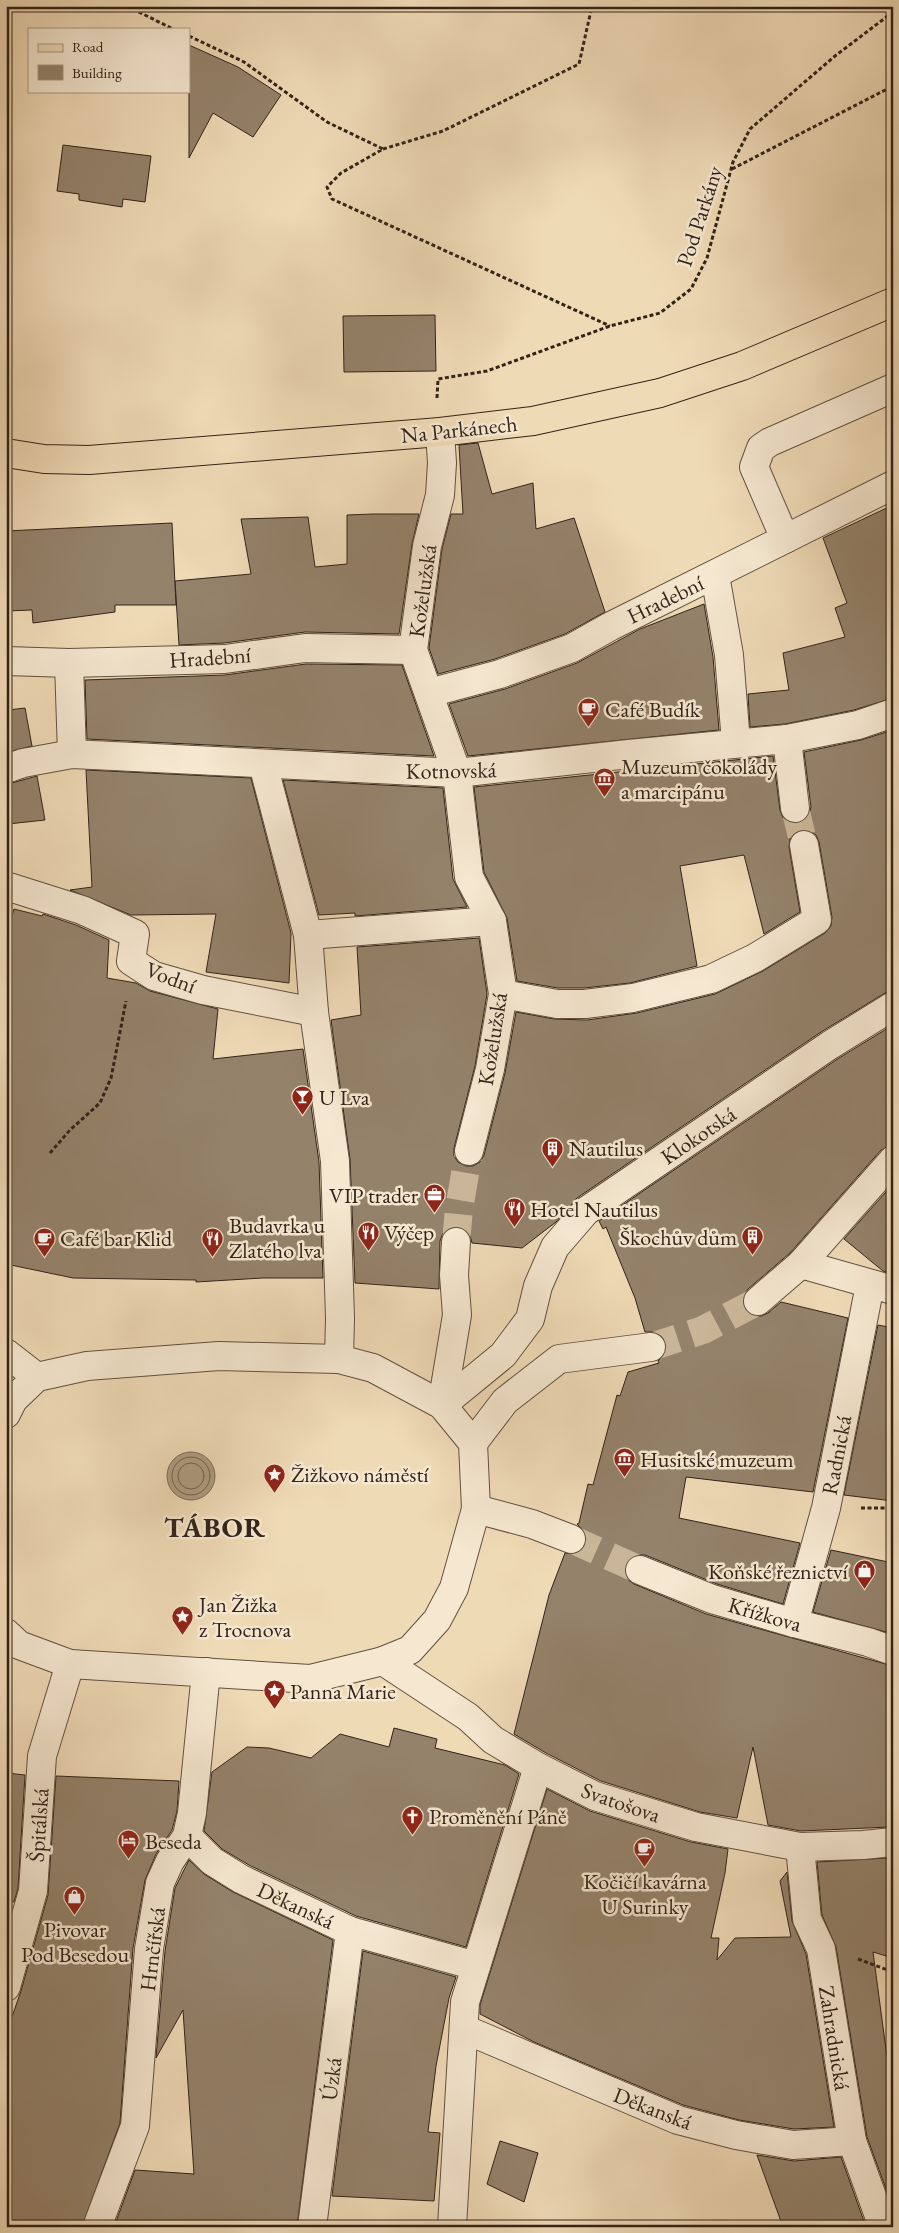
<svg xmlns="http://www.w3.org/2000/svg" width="899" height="2233" font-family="'EB Garamond',serif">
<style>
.water{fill:#af9c81;stroke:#7d6c57}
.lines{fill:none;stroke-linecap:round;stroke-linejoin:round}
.shore{stroke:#70604d;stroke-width:1}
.building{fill:#94826b;stroke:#322319}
.minor-tunnel{stroke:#c9b597;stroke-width:28;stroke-dasharray:28 14;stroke-linecap:butt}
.minor-casing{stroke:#615140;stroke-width:30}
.major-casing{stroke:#322319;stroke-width:30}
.path{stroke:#322319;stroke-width:3;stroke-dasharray:4 2.5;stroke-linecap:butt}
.minor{stroke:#f5e7d0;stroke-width:28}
.major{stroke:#efdab6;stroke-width:28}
.labels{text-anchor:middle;stroke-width:5;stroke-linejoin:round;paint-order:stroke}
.street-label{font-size:22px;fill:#322319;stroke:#f5e7d0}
.poi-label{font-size:22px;fill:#322319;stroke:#f5e7d0;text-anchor:start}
.district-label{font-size:28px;font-weight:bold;letter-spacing:1px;fill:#322319;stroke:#f5e7d0}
</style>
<rect width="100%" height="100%" fill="#efdab6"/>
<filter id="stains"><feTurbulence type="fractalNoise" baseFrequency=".004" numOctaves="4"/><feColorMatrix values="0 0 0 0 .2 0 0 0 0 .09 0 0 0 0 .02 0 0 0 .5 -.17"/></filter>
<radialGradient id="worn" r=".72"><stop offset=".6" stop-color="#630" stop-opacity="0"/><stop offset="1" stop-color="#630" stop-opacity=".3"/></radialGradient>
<!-- water -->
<circle class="water" cx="191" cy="1476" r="24"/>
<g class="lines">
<!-- shore -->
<g class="shore">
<circle cx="191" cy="1476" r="19"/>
<circle cx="191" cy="1476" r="13"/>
</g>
</g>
<!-- building -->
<g class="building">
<polygon points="189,45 238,67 281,95 253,137 213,113 189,158"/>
<polygon points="63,145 151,156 145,202 123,199 122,207 79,200 79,194 57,191"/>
<polygon points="435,315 436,371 344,372 343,316"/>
<polygon points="478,443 492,494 533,483 536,529 574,518 605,612 565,634 495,659 438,674 429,648 442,549 451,514 463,514 459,445"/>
<polygon points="893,505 893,698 854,710 785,724 750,727 748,694 789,690 783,653 845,637 835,608 847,603 823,538"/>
<polygon points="373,514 419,514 412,544 399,634 305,632 224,643 179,645 175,581 251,574 241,519 308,517 315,567 347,564 347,515"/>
<polygon points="172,523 176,605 115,605 115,612 33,623 32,610 6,611 6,531"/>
<polygon points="704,604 713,657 719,730 468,756 449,704 505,689 577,663 640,629"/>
<polygon points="306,664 402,665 434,756 87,739 85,680 225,675"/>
<polygon points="25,708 32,746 8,752 8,710"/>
<polygon points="893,730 893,990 885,993 821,1032 577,1198 556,1222 522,1248 472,1243 470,1235 465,1229 457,1226 449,1228 443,1233 440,1241 439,1289 355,1283 350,1159 331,1020 361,1015 357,947 479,938 487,994 475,1066 454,1148 454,1156 458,1162 466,1166 473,1166 480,1162 484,1155 505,1073 516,1012 554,1019 587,1020 637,1013 715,994 763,971 825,933 831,926 832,917 819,842 816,835 810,831 801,830 794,833 790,839 789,847 800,912 764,934 744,855 680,866 697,966 630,983 584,988 558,988 517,981 507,918 484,872 474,787 773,756 780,810 783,818 788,822 797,823 805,820 809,814 811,807 804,752 861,740"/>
<polygon points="86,770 251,778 291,933 289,983 206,972 216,914 131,915 70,890 92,887"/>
<polygon points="37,776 45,820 8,824 8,784"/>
<polygon points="283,780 443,788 453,879 467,907 355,916 355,913 319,915"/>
<polygon points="14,909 42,916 43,914 76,925 109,940 107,978 136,983 150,991 218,1009 213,1059 303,1049 319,1162 323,1278 263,1278 196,1282 196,1280 73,1278 6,1264 6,937"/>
<polygon points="893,1025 893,1145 881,1150 790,1253 748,1289 743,1296 743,1304 746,1311 753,1316 761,1316 768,1313 781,1302 848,1318 813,1492 686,1477 679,1518 800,1543 783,1604 717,1584 645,1555 638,1555 631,1557 626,1564 625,1572 627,1579 634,1584 706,1614 893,1666 893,1774 889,1827 801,1831 768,1825 753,1747 737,1818 700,1812 601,1781 546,1753 514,1734 549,1595 565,1553 574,1554 581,1551 586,1544 586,1536 583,1530 577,1524 579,1523 588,1484 593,1485 617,1395 620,1396 628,1372 659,1363 658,1361 666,1353 666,1344 663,1337 657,1332 645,1332 635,1298 606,1227 603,1229 599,1221 839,1058"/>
<polygon points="893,1184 893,1274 883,1271 844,1239"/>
<polygon points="878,1325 893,1328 893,1501 844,1495"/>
<polygon points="831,1550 893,1563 893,1634 813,1612"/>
<polygon points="394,1728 437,1739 435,1748 505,1765 519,1774 466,1947 356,1916 249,1865 222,1849 204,1831 212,1772 247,1747 269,1748 311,1758 340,1734 389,1747"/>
<polygon points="6,1773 25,1775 18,1888 14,1902 6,1900"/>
<polygon points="56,1776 179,1781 177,1811 172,1830 156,1854 145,1880 133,1948 120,2123 82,2227 6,2227 6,2034 21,1991 48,1895"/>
<polygon points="547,1789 590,1811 691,1842 728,1849 725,1873 711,1938 719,1938 717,1960 735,1938 791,1937 780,1881 787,1872 792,1921 806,1954 834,2127 794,2129 739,2120 683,2105 534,2042 480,2014 480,2005"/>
<polygon points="887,1858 887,1860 893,1859 893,1958 873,1952 887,2057 893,2056 893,2208 867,2137 836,1947 822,1915 817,1862"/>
<polygon points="189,1860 204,1874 233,1892 333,1940 297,2227 114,2227 135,2170 194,2174 183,2010 156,2058 165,1951 175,1888"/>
<polygon points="363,1951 456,1977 449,1998 436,2066 428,2132 440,2133 434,2201 332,2196"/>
<polygon points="500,2141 538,2153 524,2202 487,2184"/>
<polygon points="757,2155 794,2161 841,2157 866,2227 783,2227"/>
</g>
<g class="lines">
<!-- minor-tunnel -->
<g class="minor-tunnel">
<polyline points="795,808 804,845"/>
<polyline points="456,1242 459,1209 469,1151"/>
<polyline points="651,1347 703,1330 758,1301"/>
<polyline points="571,1539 640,1570"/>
</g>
<defs>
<g id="minor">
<polyline points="440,432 442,463 440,495 427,546 413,650 457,773 469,877 492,921 503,994 490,1069 469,1151"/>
<polyline points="785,539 754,467 761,448 770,442 893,388"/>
<polyline points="715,575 729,655 736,743"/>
<polyline points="6,661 69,663 225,659 305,648 413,650"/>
<polyline points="69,663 72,754"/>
<polyline points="429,693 500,674 572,648 611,626 893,485"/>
<polyline points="787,739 795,808"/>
<polyline points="263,764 308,935 314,1012 335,1161 340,1318 339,1359"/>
<polyline points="6,769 23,763 72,754 457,773 629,754 787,739 858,725 893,713"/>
<polyline points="6,886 82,910 135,934 131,961 154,976 203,990 314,1012"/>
<polyline points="308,935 492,921"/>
<polyline points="503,994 557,1004 585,1004 633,998 711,979 755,958 817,920 804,845"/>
<polyline points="801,1264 893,1290"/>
<polyline points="758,1301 801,1264 893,1160"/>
<polyline points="6,1353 37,1377"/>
<polyline points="442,1405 503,1355 530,1319 538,1286 555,1247 586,1211 830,1045 893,1006"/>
<polyline points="442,1405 457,1315 454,1275 456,1242"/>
<polyline points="6,1414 13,1400 37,1377 87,1366 219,1356 339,1359 373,1368 442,1405 473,1443 476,1509 454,1588 437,1620 410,1650 383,1661 310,1679 70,1664 19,1645 6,1633"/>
<polyline points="473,1443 505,1401 559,1359 651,1347"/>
<polyline points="476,1509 532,1524 571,1539"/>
<polyline points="640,1570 712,1599 794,1623 868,1642 893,1651"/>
<polyline points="794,1623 826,1508 870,1285"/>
<polyline points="383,1661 468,1717 493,1740 538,1767 595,1796 696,1827 800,1847 863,1845 893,1842"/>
<polyline points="187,1836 212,1861 241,1879 350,1931 476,1966"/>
<polyline points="800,1847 807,1919 821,1949 852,2141 883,2227"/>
<polyline points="6,1987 33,1891 42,1756 70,1664"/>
<polyline points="464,2029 678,2120 736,2135 793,2145 852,2141"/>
<polyline points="97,2227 135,2126 149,1949 160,1883 170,1861 187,1836 192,1813 206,1672"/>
<polyline points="312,2227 350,1931"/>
<polyline points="452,2227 465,2002 538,1767"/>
</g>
<polyline id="major" points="6,453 44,459 89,460 440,432 533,421 660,393 742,366 893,302"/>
</defs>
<!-- minor casing -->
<use href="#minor" class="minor-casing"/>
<!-- major casing -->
<use href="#major" class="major-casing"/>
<!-- path -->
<g class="path">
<polyline points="127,6 173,29"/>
<polyline points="189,36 244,62 327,122 383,149 341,173 327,187 332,199 610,326"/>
<polyline points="383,149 443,131 579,64 592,6"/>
<polyline points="732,169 893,86"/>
<polyline points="437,398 438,379 487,371 610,326 660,313 691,289 707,258 733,162 750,129 835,56 893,12"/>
<polyline points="50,1153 70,1130 100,1103 111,1078 126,1001"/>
<polyline points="861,1508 893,1508"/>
<polyline points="858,1959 893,1972"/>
</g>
<!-- minor -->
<use href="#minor" class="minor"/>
<!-- major -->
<use href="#major" class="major"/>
</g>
<!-- icons -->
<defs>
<symbol id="cafe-pin" viewBox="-11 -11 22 30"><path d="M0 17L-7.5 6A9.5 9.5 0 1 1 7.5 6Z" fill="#8f2418" stroke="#f5e7d0"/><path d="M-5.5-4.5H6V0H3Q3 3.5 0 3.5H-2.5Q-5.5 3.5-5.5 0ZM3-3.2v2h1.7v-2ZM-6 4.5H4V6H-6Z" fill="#fff"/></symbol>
<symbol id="museum-pin" viewBox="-11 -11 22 30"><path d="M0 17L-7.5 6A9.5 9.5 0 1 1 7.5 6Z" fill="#8f2418" stroke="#f5e7d0"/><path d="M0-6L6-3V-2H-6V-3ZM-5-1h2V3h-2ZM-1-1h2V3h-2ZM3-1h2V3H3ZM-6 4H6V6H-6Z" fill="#fff"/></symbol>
<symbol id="bar-pin" viewBox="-11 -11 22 30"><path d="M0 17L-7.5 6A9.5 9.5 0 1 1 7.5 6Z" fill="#8f2418" stroke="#f5e7d0"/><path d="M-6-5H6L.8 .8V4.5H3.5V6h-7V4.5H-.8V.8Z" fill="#fff"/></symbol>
<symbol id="building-pin" viewBox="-11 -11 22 30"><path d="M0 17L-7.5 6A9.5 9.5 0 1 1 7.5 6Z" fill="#8f2418" stroke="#f5e7d0"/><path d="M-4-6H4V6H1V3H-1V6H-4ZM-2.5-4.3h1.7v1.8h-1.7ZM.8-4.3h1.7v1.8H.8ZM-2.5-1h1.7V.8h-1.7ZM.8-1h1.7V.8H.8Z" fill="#fff"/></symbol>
<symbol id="office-pin" viewBox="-11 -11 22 30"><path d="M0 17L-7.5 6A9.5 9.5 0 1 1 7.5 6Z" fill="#8f2418" stroke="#f5e7d0"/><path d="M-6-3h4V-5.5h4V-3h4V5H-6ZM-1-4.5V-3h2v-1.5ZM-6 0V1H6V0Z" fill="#fff"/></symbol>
<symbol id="restaurant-pin" viewBox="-11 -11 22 30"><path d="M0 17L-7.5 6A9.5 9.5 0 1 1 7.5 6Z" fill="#8f2418" stroke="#f5e7d0"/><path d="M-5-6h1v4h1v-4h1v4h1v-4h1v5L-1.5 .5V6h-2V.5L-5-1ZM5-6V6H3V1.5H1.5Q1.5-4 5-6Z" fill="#fff"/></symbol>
<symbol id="sight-pin" viewBox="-11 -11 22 30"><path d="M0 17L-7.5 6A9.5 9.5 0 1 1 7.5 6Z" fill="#8f2418" stroke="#f5e7d0"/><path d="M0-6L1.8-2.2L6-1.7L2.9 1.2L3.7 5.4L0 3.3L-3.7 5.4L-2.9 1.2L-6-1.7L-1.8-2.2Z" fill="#fff"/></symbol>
<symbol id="shop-pin" viewBox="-11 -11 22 30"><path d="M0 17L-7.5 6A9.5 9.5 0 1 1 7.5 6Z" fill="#8f2418" stroke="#f5e7d0"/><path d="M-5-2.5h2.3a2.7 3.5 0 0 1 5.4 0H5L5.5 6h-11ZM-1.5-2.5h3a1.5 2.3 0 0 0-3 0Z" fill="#fff"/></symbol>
<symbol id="church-pin" viewBox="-11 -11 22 30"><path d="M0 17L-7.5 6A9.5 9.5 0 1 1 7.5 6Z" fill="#8f2418" stroke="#f5e7d0"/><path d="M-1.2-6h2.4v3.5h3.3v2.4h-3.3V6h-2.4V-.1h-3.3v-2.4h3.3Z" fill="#fff"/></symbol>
<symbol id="hotel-pin" viewBox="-11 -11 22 30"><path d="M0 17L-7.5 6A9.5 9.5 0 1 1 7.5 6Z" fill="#8f2418" stroke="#f5e7d0"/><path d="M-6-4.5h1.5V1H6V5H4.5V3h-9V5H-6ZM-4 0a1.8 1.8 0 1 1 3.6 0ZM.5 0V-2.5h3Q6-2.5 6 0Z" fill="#fff"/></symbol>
</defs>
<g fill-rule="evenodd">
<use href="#cafe-pin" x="576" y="696" width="25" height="34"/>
<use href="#museum-pin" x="592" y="766" width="25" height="34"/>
<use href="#bar-pin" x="290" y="1084" width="25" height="34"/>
<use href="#building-pin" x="540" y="1136" width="25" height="34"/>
<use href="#office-pin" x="422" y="1182" width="25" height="34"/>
<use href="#restaurant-pin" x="502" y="1196" width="25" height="34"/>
<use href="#restaurant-pin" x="356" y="1220" width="25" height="34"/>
<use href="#building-pin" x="740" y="1224" width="25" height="34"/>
<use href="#cafe-pin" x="32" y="1226" width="25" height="34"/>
<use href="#restaurant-pin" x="200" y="1226" width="25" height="34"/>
<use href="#museum-pin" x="612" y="1446" width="25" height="34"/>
<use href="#sight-pin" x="262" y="1462" width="25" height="34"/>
<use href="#shop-pin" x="852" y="1558" width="25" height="34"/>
<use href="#sight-pin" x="170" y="1604" width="25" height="34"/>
<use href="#sight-pin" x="262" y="1678" width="25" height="34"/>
<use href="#church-pin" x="400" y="1804" width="25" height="34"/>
<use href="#hotel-pin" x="116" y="1828" width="25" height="34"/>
<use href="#cafe-pin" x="632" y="1836" width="25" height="34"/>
<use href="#shop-pin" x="62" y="1884" width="25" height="34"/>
</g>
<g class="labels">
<!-- street labels -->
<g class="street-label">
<text transform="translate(699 216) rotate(-72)" y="8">Pod Parkány</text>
<text transform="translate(459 429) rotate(-6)" y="8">Na Parkánech</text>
<text transform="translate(422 591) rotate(-82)" y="8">Koželužská</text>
<text transform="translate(665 599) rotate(-26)" y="8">Hradební</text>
<text transform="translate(210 657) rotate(-4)" y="8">Hradební</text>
<text transform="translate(451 770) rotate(-1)" y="8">Kotnovská</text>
<text transform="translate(171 977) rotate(21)" y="8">Vodní</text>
<text transform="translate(492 1039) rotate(-81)" y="8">Koželužská</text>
<text transform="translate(698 1135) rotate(-34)" y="8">Klokotská</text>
<text transform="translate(836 1455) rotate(-79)" y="8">Radnická</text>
<text transform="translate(765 1614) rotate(16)" y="8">Křížkova</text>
<text transform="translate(621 1802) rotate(19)" y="8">Svatošova</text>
<text transform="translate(38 1825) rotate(-86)" y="8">Špitálská</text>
<text transform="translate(296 1905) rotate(25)" y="8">Děkanská</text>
<text transform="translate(152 1949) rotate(-83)" y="8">Hrnčířská</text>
<text transform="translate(835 2038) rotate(81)" y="8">Zahradnická</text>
<text transform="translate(331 2079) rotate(-83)" y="8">Úzká</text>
<text transform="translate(653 2108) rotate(21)" y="8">Děkanská</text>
</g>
<!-- poi labels -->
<g class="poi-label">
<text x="605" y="717">Café Budík</text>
<text x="621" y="774">Muzeum čokolády<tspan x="621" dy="25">a marcipánu</tspan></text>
<text x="319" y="1105">U Lva</text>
<text x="569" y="1156">Nautilus</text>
<text x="418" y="1203" text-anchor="end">VIP trader</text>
<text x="530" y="1217">Hotel Nautilus</text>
<text x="229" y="1233">Budavrka u<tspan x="229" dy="25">Zlatého lva</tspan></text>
<text x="384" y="1240">Výčep</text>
<text x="737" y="1245" text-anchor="end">Škochův dům</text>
<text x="60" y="1246">Café bar Klid</text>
<text x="640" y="1467">Husitské muzeum</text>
<text x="291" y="1482">Žižkovo náměstí</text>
<text x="848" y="1579" text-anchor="end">Koňské řeznictví</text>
<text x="199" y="1612">Jan Žižka<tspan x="199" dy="25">z Trocnova</tspan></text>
<text x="290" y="1699">Panna Marie</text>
<text x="429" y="1824">Proměnění Páně</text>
<text x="145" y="1849">Beseda</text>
<text x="645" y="1889" text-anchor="middle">Kočičí kavárna<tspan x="645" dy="25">U Surinky</tspan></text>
<text x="75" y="1937" text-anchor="middle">Pivovar<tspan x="75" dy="25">Pod Besedou</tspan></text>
</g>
<!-- district labels -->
<g class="district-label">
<text x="215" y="1537">TÁBOR</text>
</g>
</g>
<!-- margin -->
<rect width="899" height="2233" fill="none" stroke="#efdab6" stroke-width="25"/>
<rect x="8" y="8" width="884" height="2218" fill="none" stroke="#322319" stroke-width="2.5"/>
<rect x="12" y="12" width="874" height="2208" fill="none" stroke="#322319"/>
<!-- legend -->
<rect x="28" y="28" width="162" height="65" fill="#f5e7d0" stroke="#a79987"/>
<rect x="38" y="44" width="25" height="8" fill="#efdab6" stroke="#a79987"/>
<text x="72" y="52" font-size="15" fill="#322319">Road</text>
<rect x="38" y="65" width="25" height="15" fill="#94826b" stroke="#a79987"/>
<text x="72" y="78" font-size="15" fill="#322319">Building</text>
<rect width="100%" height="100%" filter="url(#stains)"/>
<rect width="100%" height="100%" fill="url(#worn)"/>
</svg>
